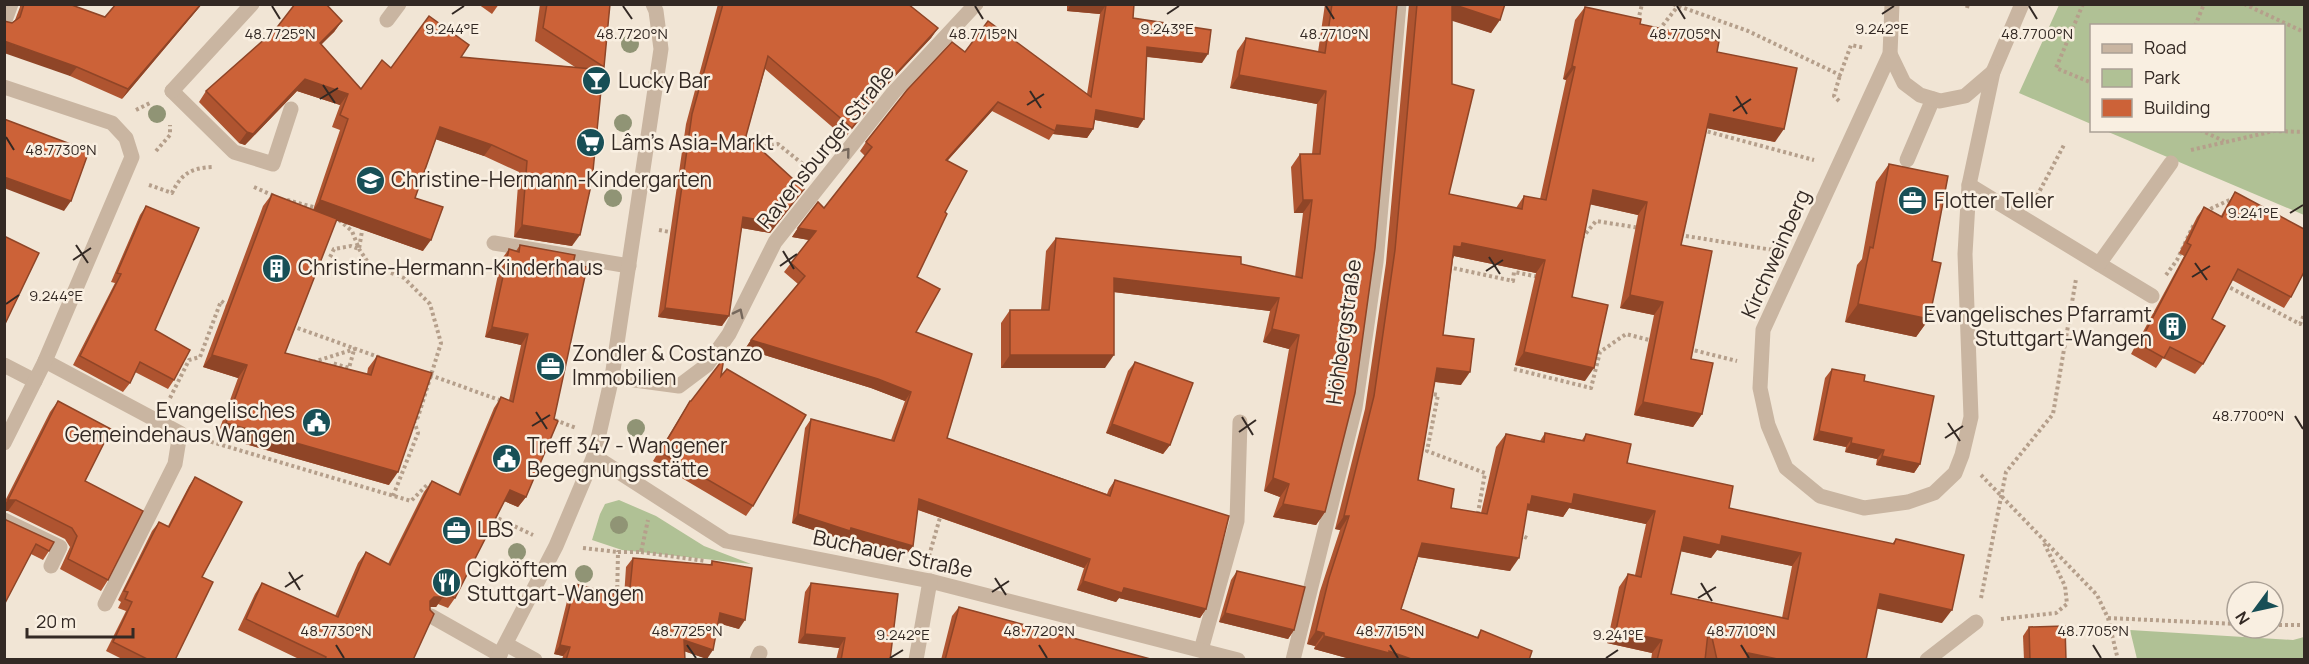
<svg xmlns="http://www.w3.org/2000/svg" width="2309" height="664" font-family="Manrope,sans-serif">
<style>
.green{fill:#b0c195}
.lines{fill:none;stroke-linecap:round;stroke-linejoin:round}
.path{stroke:#b59f8b;stroke-width:4;stroke-dasharray:3 3;stroke-linecap:butt}
.service{stroke:#c9b5a1;stroke-width:15}
.minor{stroke:#c9b5a1;stroke-width:15}
.tree{fill:#909475}
.wall{fill:#af5430;fill-rule:evenodd}
.shaded-wall{fill:#8f4527}
.building{fill:#cc6238;stroke:#8f4527;stroke-width:1.5;fill-rule:evenodd}
.oneway{stroke:#76685c}
.ticks{fill:none;stroke:#332924;stroke-width:2}
.labels{text-anchor:middle;stroke-width:5;stroke-linejoin:round;paint-order:stroke}
.poi-label{font-size:21px;fill:#332924;stroke:#f9efe1;text-anchor:start}
.street-label{font-size:21px;fill:#332924;stroke:#f9efe1}
.ticks-label{font-size:15px;text-anchor:middle;fill:#332924;stroke:#f9efe1;stroke-width:5;stroke-linejoin:round;paint-order:stroke}
</style>
<rect width="100%" height="100%" fill="#f1e5d5"/>
<!-- green -->
<g class="green">
<polygon points="2059,5 2304,5 2304,215 2106,131 2284,130 2284,26 2092,26 2091,124 2019,93"/>
<polygon points="619,500 656,516 704,546 751,564 622,550 592,540 600,514 605,504"/>
<polygon points="2130,630 2293,640 2304,637 2304,659 2137,659"/>
</g>
<g class="lines">
<!-- path -->
<g class="path">
<polyline points="1673,4 1748,31 1840,75 1851,45 1865,48"/>
<polyline points="2083,4 2056,68 2092,83"/>
<polyline points="2244,4 2304,32"/>
<polyline points="1967,8 1968,4"/>
<polyline points="1638,21 1642,4"/>
<polyline points="2195,26 2204,4"/>
<polyline points="1659,30 1678,6"/>
<polyline points="1839,101 1834,96 1840,75"/>
<polyline points="136,110 150,103"/>
<polyline points="1702,130 1814,160"/>
<polyline points="2200,130 2224,141"/>
<polyline points="753,148 778,144 804,165"/>
<polyline points="2191,150 2274,131 2304,132"/>
<polyline points="156,151 170,135 170,125"/>
<path d="M149,185l23,8c9,-19 19,-25 40,-26"/>
<polyline points="254,187 274,196"/>
<polyline points="2037,196 2065,143"/>
<polyline points="287,200 317,208"/>
<polyline points="2206,213 2212,208 2234,198"/>
<polyline points="339,220 352,231 359,249 369,264 404,278 430,304 441,343 418,417 414,421 418,433 393,496"/>
<polyline points="659,230 675,233"/>
<polyline points="1680,235 1773,250"/>
<polyline points="1582,238 1596,221 1640,228"/>
<polyline points="330,257 334,249 351,246 359,249 363,225"/>
<polyline points="1448,267 1513,281 1514,272 1539,277"/>
<polyline points="2166,275 2177,260 2194,224"/>
<polyline points="2225,285 2300,324 2304,315"/>
<polyline points="292,326 381,358"/>
<polyline points="1689,349 1737,361"/>
<polyline points="313,362 355,349"/>
<polyline points="331,367 332,363 349,368 354,350"/>
<polyline points="1514,369 1591,388 1600,352 1626,334 1653,341"/>
<polyline points="430,375 502,401"/>
<polyline points="1428,393 1438,395 1427,451 1485,473 1478,513 1480,515"/>
<polyline points="170,398 189,360 200,357 221,301 227,305"/>
<polyline points="555,420 576,428"/>
<polyline points="205,440 411,501 428,484 433,486"/>
<polyline points="1981,475 2097,595 2108,618 2118,660"/>
<polyline points="493,516 533,535"/>
<polyline points="1519,534 1529,539"/>
<polyline points="583,548 618,552"/>
<polyline points="641,552 705,561"/>
<polyline points="929,556 941,514"/>
<polyline points="1981,598 2006,472 2053,414 2076,279"/>
<polyline points="617,600 618,552 641,552 648,520"/>
<polyline points="2108,618 2237,624"/>
<polyline points="2001,619 2056,613 2067,604 2065,586 2043,541"/>
<polyline points="2273,625 2304,625"/>
</g>
<!-- service -->
<g class="service">
<polyline points="387,20 399,4"/>
<polyline points="4,23 11,4"/>
<polyline points="172,91 234,152 273,164 291,109"/>
<polyline points="1907,160 1933,99"/>
<polyline points="494,243 629,266"/>
<polyline points="2099,264 2152,296"/>
<polyline points="45,361 180,433 175,464 105,604"/>
<polyline points="4,365 35,381"/>
<polyline points="4,520 60,547 51,566"/>
<polyline points="431,616 500,655"/>
<polyline points="1201,650 1237,521 1240,422"/>
</g>
<!-- minor -->
<g class="minor">
<polyline points="1892,4 1890,54 1763,330 1760,388 1768,425 1786,468 1820,496 1864,508 1908,502 1934,493 1955,473 1962,455 1971,417 1965,254 1969,185 1993,72 2022,4"/>
<polyline points="1890,54 1904,83 1920,95 1940,101 1965,96 1993,72"/>
<polyline points="4,87 112,123 126,138 132,157 45,361 4,443"/>
<polyline points="172,91 252,4"/>
<polyline points="1969,185 2099,264 2171,163"/>
<polyline points="612,377 679,386 707,365 729,334 775,242 893,93 976,4"/>
<polyline points="594,456 726,541 930,581 1238,660"/>
<polyline points="506,644 535,660"/>
<polyline points="497,660 556,546 594,456 612,377 661,49 656,11 653,4"/>
<polyline points="757,660 760,653"/>
<polyline points="916,660 930,581"/>
<polyline points="1293,660 1355,408 1376,262 1399,4"/>
<polyline points="1927,660 1976,622"/>
</g>
</g>
<!-- trees -->
<g class="tree">
<circle cx="630" cy="44" r="9"/>
<circle cx="157" cy="114" r="9"/>
<circle cx="623" cy="123" r="9"/>
<circle cx="613" cy="198" r="9"/>
<circle cx="636" cy="428" r="9"/>
<circle cx="619" cy="525" r="9"/>
<circle cx="517" cy="552" r="9"/>
<circle cx="584" cy="574" r="9"/>
</g>
<!-- wall -->
<g class="wall">
<polygon points="20,4 69,4 105,17 116,4 202,4 122,99 70,76 12,23 15,20 20,7"/>
<polygon points="478,4 499,4 492,14"/>
<polygon points="540,4 610,4 604,67 603,70 572,246 514,237 519,172 484,156 436,139 415,198 423,251 336,220 285,353 367,374 368,368 377,356 389,485 217,436 238,378 203,367 263,206 272,194 313,210 340,130 332,127 340,105 297,91 245,145 239,143 199,102 206,91 342,21 334,32 321,44 361,89 391,68 461,57 575,67 535,41"/>
<polygon points="718,4 908,4 938,28 931,38 886,86 845,138 765,69 746,136 797,198 770,233 742,228 722,326 658,317 686,124"/>
<polygon points="1067,4 1134,4 1133,18 1202,63 1147,57 1138,128 1095,120 1093,129 1087,138 1053,134 1049,140 992,111 947,161 945,212 917,277 916,332 947,438 1107,494 1109,489 1115,480 1206,609 1200,618 1119,598 1116,602 1077,590 1084,568 918,510 906,555 846,537 844,540 792,523 805,428 811,419 891,440 905,401 871,388 745,349 751,340 798,284 784,272 809,240 792,237 798,228 824,208 865,156 860,151 866,142 965,52 1087,94 1100,14 1067,11"/>
<polygon points="1325,4 1397,4 1325,512 1316,525 1273,517 1280,497 1264,491 1289,349 1263,342 1270,311 1114,292 1105,368 1001,368 1001,323 1010,310 1041,310 1046,251 1056,238 1241,264 1295,277 1303,213 1294,213 1291,167 1300,154 1312,154 1317,104 1230,88 1237,51 1246,38 1318,52"/>
<path d="M1409,4h96l-14,29 -39,-13 -3,174 67,14 8,-12 16,3 26,-119 -3,-1 12,-59 10,-13 55,17 77,28 58,90 -68,-14 -26,117 10,114 11,55 -9,13 -59,-12 20,-100 -34,-7 18,-93 -48,-11 -18,93 13,84 -70,-16 21,-92 -82,-17 -1,3 -10,76 18,50 -26,-3 -17,98 33,28 30,5 15,-66 10,-13 34,7 5,-8 37,7 4,-6 41,29 102,45 163,36 4,-5 46,84 -65,-15 -11,52h-215l1,-7 -45,-10 12,-56 9,-13 7,1 11,-51 -77,-16 -6,9 -36,-7 -17,61 -92,-14 -17,52 76,28 4,-7 48,30h-175l-40,-11 1,-3 -8,-2 13,-53 20,-61 -5,-1 30,-120 21,-146zM1717,550l75,16 -10,52 -111,-24 10,-43 30,7z"/>
<polygon points="1889,164 1932,261 1929,319 1916,337 1845,322 1857,265 1862,259 1876,182"/>
<polygon points="2235,192 2291,297 2284,308 2232,280 2212,319 2203,364 2195,374 2163,358 2156,368 2131,354 2184,256 2179,253 2197,217 2204,207 2221,216 2228,203"/>
<polygon points="146,206 155,330 174,380 168,389 135,372 130,383 123,392 73,365 115,283 111,282 140,215"/>
<polygon points="520,245 575,255 526,497 518,507 504,501 455,598 448,608 438,604 436,607 430,607 413,660 301,660 238,630 255,594 262,583 335,616 358,563 366,552 388,564 424,492 432,481 458,494 494,408 501,397 509,400 521,345 485,337 501,260 509,249 516,251"/>
<polygon points="1135,362 1170,445 1163,454 1106,433 1128,371"/>
<polygon points="1832,369 1864,381 1920,464 1914,473 1876,465 1877,459 1845,452 1846,447 1813,440 1825,378"/>
<polygon points="58,401 85,481 108,580 101,591 60,569 70,547 65,539 8,511 4,511 4,503 50,412"/>
<polygon points="690,401 691,401 753,506 746,516 653,461"/>
<polygon points="195,477 202,577 175,660 124,660 106,651 126,611 118,608 121,602 118,600 152,531 159,522 168,526 189,486"/>
<polygon points="6,520 49,551 43,560 31,554"/>
<polygon points="633,558 710,565 712,561 739,629 718,623 707,659 684,651 685,660 562,660 563,656 554,654 569,593 575,584 624,597 626,567"/>
<polygon points="1237,571 1294,630 1288,639 1219,622 1231,580"/>
<polygon points="811,583 890,660 836,660 839,648 798,643 805,592"/>
<polygon points="959,607 1154,660 941,660 952,616"/>
<polygon points="2029,627 2066,660 2024,660 2023,636"/>
</g>
<!-- shaded-wall -->
<g class="shaded-wall">
<polygon points="201,4 202,4 122,99 128,89"/>
<polygon points="1071,4 1099,4 1106,5 1100,14 1067,11"/>
<polygon points="1452,4 1500,20 1491,33 1443,18"/>
<polygon points="342,21 334,32 312,54 320,43"/>
<polygon points="938,28 931,38 886,86 845,138 893,77"/>
<polygon points="4,41 77,67 70,76 4,53"/>
<polygon points="1147,47 1208,54 1202,63 1141,56"/>
<polygon points="1572,66 1575,67 1566,80 1563,79"/>
<polygon points="1239,75 1326,91 1317,104 1230,88"/>
<polygon points="305,79 348,94 340,105 297,91 245,145 239,143 247,132"/>
<polygon points="998,102 992,111 940,169 946,160"/>
<polygon points="1096,110 1144,119 1138,128 1090,119"/>
<polygon points="1710,114 1784,129 1775,142 1701,127"/>
<polygon points="1057,125 1093,129 1087,138 1053,134 1055,131"/>
<polygon points="440,127 492,145 484,156 432,138"/>
<polygon points="4,177 71,201 64,211 4,188"/>
<polygon points="804,189 770,233 736,227 743,217"/>
<polygon points="1593,190 1647,202 1638,215 1584,203"/>
<polygon points="320,200 431,240 423,251 312,212"/>
<polygon points="1303,200 1312,200 1303,213 1294,213"/>
<polygon points="522,225 580,235 572,246 514,237"/>
<polygon points="798,228 816,231 809,240 792,237"/>
<polygon points="1462,243 1545,260 1536,273 1454,256 1452,260 1454,246"/>
<polygon points="1114,278 1279,298 1270,311 1105,291"/>
<polygon points="1630,295 1663,302 1654,315 1620,308"/>
<polygon points="1858,304 1929,319 1916,337 1845,322"/>
<polygon points="665,308 729,316 722,326 658,317"/>
<polygon points="492,327 528,334 521,345 485,337"/>
<polygon points="1272,329 1299,335 1289,349 1263,342"/>
<polygon points="751,340 878,379 911,392 905,401 871,388 745,349"/>
<polygon points="1524,352 1594,368 1585,381 1515,365"/>
<polygon points="212,355 247,365 238,378 203,367"/>
<polygon points="1010,355 1114,355 1105,368 1001,368"/>
<polygon points="1437,368 1470,372 1461,385 1428,381"/>
<polygon points="1643,402 1702,414 1693,427 1634,415"/>
<polygon points="226,423 398,472 389,485 217,436"/>
<polygon points="1112,424 1170,445 1163,454 1106,433"/>
<polygon points="1819,431 1852,438 1846,447 1813,440"/>
<polygon points="1851,443 1884,450 1877,459 1845,452"/>
<polygon points="1882,456 1920,464 1914,473 1876,465"/>
<polygon points="1273,478 1289,484 1280,497 1264,491"/>
<polygon points="510,490 526,497 518,507 502,500"/>
<polygon points="1574,494 1655,511 1646,524 1569,508 1563,517 1527,510 1521,518 1532,496"/>
<polygon points="919,499 1090,559 1084,568 913,508"/>
<polygon points="8,500 16,500 8,511 4,511 4,505"/>
<polygon points="1283,504 1325,512 1316,525 1273,517"/>
<polygon points="798,514 851,528 913,546 906,555 846,537 844,540 792,523"/>
<polygon points="1344,516 1349,516 1340,530 1335,529"/>
<polygon points="1722,536 1801,553 1792,566 1717,550 1711,558 1675,550 1684,537"/>
<polygon points="1422,543 1519,558 1510,571 1413,556"/>
<polygon points="1083,581 1124,588 1206,609 1200,618 1119,598 1116,602 1077,590"/>
<polygon points="1880,594 1952,610 1942,623 1870,607"/>
<polygon points="434,597 443,597 436,607 427,607 430,601"/>
<polygon points="720,613 745,620 739,629 714,622"/>
<polygon points="1225,613 1294,630 1288,639 1219,622"/>
<polygon points="1616,630 1662,640 1652,653 1607,643"/>
<polygon points="1316,631 1324,633 1315,646 1307,644"/>
<polygon points="805,634 845,638 839,648 798,643"/>
<polygon points="1324,636 1389,651 1414,660 1354,660 1314,649"/>
<polygon points="684,640 713,650 707,659 678,649"/>
<polygon points="560,645 570,647 563,656 554,654"/>
<polygon points="1748,653 1782,660 1743,660"/>
</g>
<!-- building -->
<g class="building">
<polygon points="24,4 69,4 105,17 116,4 201,4 128,89 77,67 4,41 4,21 12,23 20,17"/>
<polygon points="295,4 326,4 342,21 320,43 361,89 382,60 391,68 429,16 469,45 461,57 603,70 592,181 580,235 522,225 527,161 492,145 440,127 415,198 443,207 431,240 320,200 348,119 340,115 348,94 305,79 253,134 247,132 206,91 275,30"/>
<polygon points="547,4 610,4 604,67 543,28"/>
<polygon points="723,4 908,4 938,28 893,77 852,128 768,56 746,136 804,189 777,223 743,217 729,316 665,308 692,114"/>
<polygon points="1099,4 1134,4 1133,18 1211,30 1208,54 1147,47 1144,119 1096,110 1093,129 1057,125 1055,131 998,102 946,160 967,171 945,212 947,214 917,277 940,289 916,332 972,354 947,438 1110,496 1115,480 1229,516 1206,609 1124,588 1122,593 1083,581 1090,559 919,499 913,546 851,528 850,531 798,514 811,419 894,441 911,392 878,379 751,340 805,276 791,263 816,231 798,228 818,202 824,208 872,147 866,142 907,90 952,42 965,52 988,21 1091,97 1106,5"/>
<polygon points="1332,4 1397,4 1375,248 1355,393 1325,512 1283,504 1289,484 1273,478 1299,335 1272,329 1279,298 1114,278 1114,355 1010,355 1010,310 1049,310 1056,238 1241,257 1241,264 1302,278 1312,200 1303,200 1300,154 1320,154 1326,91 1239,75 1246,38 1325,53"/>
<path d="M1417,4h35v80l22,6 -25,104 73,15 2,-13 22,4 29,-133 -3,-1 13,-59 56,12 -1,5 79,17 -2,11 80,16 -13,61 -74,-15 -29,131 31,6 -21,108 22,4 -11,51 -59,-12 20,-100 -33,-7 17,-93 -54,-12 -21,107 36,8 -14,63 -70,-16 21,-92 -83,-17 -1,4 -7,-1 -11,89 31,4 -4,33 -33,-4 -19,112 36,9 -3,19 36,6 19,-80 38,8 1,-9 39,8 2,-7 45,10 -4,19 106,23 -4,22 165,36 2,-5 68,16 -12,55 -72,-16 -14,66h-84l-34,-7 -1,7h-30l-8,-36 -4,36h-48l5,-20 -46,-10 12,-56 13,3 14,-66 -81,-17 -2,10 -40,-8 -2,9 -2,-1 -9,54 -97,-15 -21,66 77,29 3,-8 51,21 -3,9h-115l-25,-9v2l-65,-17v-3l-8,-2 13,-53 20,-62h-5l30,-120 21,-146zM1722,536l79,17 -13,66 -117,-25 13,-57 36,8z"/>
<polygon points="1452,4 1505,4 1500,20"/>
<polygon points="4,119 89,151 71,201 4,177"/>
<polygon points="1889,164 1948,176 1932,261 1941,263 1929,319 1858,304 1870,247 1873,248"/>
<polygon points="2235,192 2304,229 2304,272 2291,297 2238,269 2212,319 2225,326 2203,364 2170,347 2164,358 2139,344 2191,245 2187,243 2204,207 2222,217"/>
<polygon points="272,194 337,219 285,353 371,375 377,356 432,373 398,472 226,423 247,365 212,355"/>
<polygon points="146,206 199,228 155,330 190,350 174,380 140,362 130,383 80,356 121,274 117,273"/>
<polygon points="4,236 39,253 4,326"/>
<polygon points="520,245 575,255 573,264 587,267 554,419 558,421 526,497 510,490 455,598 445,593 443,597 434,597 430,601 430,610 434,614 413,660 325,660 326,657 246,619 262,583 338,617 366,552 390,565 432,481 460,495 501,397 513,402 528,334 492,327 509,249 519,252"/>
<polygon points="724,358 721,376 727,369 806,415 753,506 660,452 690,401 691,401"/>
<polygon points="1135,362 1193,383 1170,445 1112,424"/>
<polygon points="1832,369 1865,375 1864,381 1934,396 1920,464 1882,456 1884,450 1851,443 1852,438 1819,431"/>
<polygon points="58,401 111,429 85,481 143,511 108,580 68,559 77,536 72,528 16,500 8,500"/>
<polygon points="195,477 242,502 202,577 213,582 175,660 149,660 113,642 132,602 125,599 128,592 124,591 159,522 169,527"/>
<polygon points="4,517 6,520 54,542 49,551 36,544 4,605"/>
<polygon points="633,558 712,565 712,561 752,568 745,620 720,613 713,650 684,640 685,660 566,660 570,647 560,645 575,584 629,598"/>
<polygon points="1237,571 1305,587 1294,630 1225,613"/>
<polygon points="811,583 898,594 890,660 841,660 845,638 805,634"/>
<polygon points="959,607 1154,660 945,660"/>
<polygon points="2065,626 2066,660 2030,660 2029,627"/>
</g>
<!-- one-way arrows -->
<defs><path id="oneway-chevron" d="M-2-3.5L2.5 0L-2 3.5" fill="none" stroke-width="1.6" stroke-linecap="round" stroke-linejoin="round" transform="scale(1.5)"/></defs>
<g class="oneway">
<use href="#oneway-chevron" transform="translate(846 152) rotate(-51)"/>
<use href="#oneway-chevron" transform="translate(739 313) rotate(-64)"/>
</g>
<!-- ticks -->
<path class="ticks" d="M272,6l8,13M623,6l9,13M975,6l8,13M1326,6l8,13M1677,6l8,13M2029,6l8,13M452,14l12,-8M1167,14l12,-8M1882,14l12,-8M323,85l12,18M1030,91l11,17M1736,96l11,18M320,99l18,-11M1027,105l17,-11M1733,111l18,-12M6,137l8,13M2290,213l13,-8M76,245l12,18M783,251l11,18M1489,257l11,17M73,260l18,-12M2195,263l12,17M780,266l17,-12M1486,271l17,-11M2192,277l18,-11M6,304l13,-9M536,412l11,17M2295,416l8,13M1242,417l11,18M1948,423l12,18M532,426l18,-11M1239,432l17,-12M1945,438l18,-12M289,572l11,18M995,578l11,17M1701,583l11,18M285,587l18,-12M992,592l17,-11M1698,598l18,-11M336,645l8,13M687,645l9,13M1039,645l8,13M1390,645l8,13M1741,645l8,13M2093,645l8,13M890,658l13,-8M1606,658l12,-8"/>
<!-- icons -->
<defs>
<symbol id="bar-disc" viewBox="-11 -11 22 22"><circle r="9.5" fill="#184f56" stroke="#f9efe1"/><path d="M-6-5H6L.8 .8V4.5H3.5V6h-7V4.5H-.8V.8Z" fill="#fff"/></symbol>
<symbol id="supermarket-disc" viewBox="-11 -11 22 22"><circle r="9.5" fill="#184f56" stroke="#f9efe1"/><path d="M-6-5.5h2.5l.6 2H6L4.5 2H-2.5L-4.4-4H-6ZM-1.5 3.2a1.3 1.3 0 1 0 .1 0ZM3 3.2a1.3 1.3 0 1 0 .1 0Z" fill="#fff"/></symbol>
<symbol id="school-disc" viewBox="-11 -11 22 22"><circle r="9.5" fill="#184f56" stroke="#f9efe1"/><path d="M0-5L7-2L0 1L-7-2ZM-4 1L0 2.5L4 1V4Q0 6-4 4Z" fill="#fff"/></symbol>
<symbol id="office-disc" viewBox="-11 -11 22 22"><circle r="9.5" fill="#184f56" stroke="#f9efe1"/><path d="M-6-3h4V-5.5h4V-3h4V5H-6ZM-1-4.5V-3h2v-1.5ZM-6 0V1H6V0Z" fill="#fff"/></symbol>
<symbol id="building-disc" viewBox="-11 -11 22 22"><circle r="9.5" fill="#184f56" stroke="#f9efe1"/><path d="M-4-6H4V6H1V3H-1V6H-4ZM-2.5-4.3h1.7v1.8h-1.7ZM.8-4.3h1.7v1.8H.8ZM-2.5-1h1.7V.8h-1.7ZM.8-1h1.7V.8H.8Z" fill="#fff"/></symbol>
<symbol id="civic-disc" viewBox="-11 -11 22 22"><circle r="9.5" fill="#184f56" stroke="#f9efe1"/><path d="M-.6-6.5H3V-4.5H.6V-3L4-1V1h2V6H-6V1h2V-1L-.6-3ZM-1.2 2.5V6h2.4V2.5Z" fill="#fff"/></symbol>
<symbol id="restaurant-disc" viewBox="-11 -11 22 22"><circle r="9.5" fill="#184f56" stroke="#f9efe1"/><path d="M-5-6h1v4h1v-4h1v4h1v-4h1v5L-1.5 .5V6h-2V.5L-5-1ZM5-6V6H3V1.5H1.5Q1.5-4 5-6Z" fill="#fff"/></symbol>
</defs>
<g fill-rule="evenodd">
<use href="#bar-disc" x="580" y="64" width="33" height="33"/>
<use href="#supermarket-disc" x="574" y="126" width="33" height="33"/>
<use href="#school-disc" x="354" y="164" width="33" height="33"/>
<use href="#office-disc" x="1896" y="184" width="33" height="33"/>
<use href="#building-disc" x="260" y="252" width="33" height="33"/>
<use href="#building-disc" x="2156" y="310" width="33" height="33"/>
<use href="#office-disc" x="534" y="350" width="33" height="33"/>
<use href="#civic-disc" x="300" y="406" width="33" height="33"/>
<use href="#civic-disc" x="490" y="442" width="33" height="33"/>
<use href="#office-disc" x="440" y="514" width="33" height="33"/>
<use href="#restaurant-disc" x="430" y="566" width="33" height="33"/>
</g>
<g class="labels">
<!-- poi labels -->
<g class="poi-label">
<text x="618" y="88">Lucky Bar</text>
<text x="611" y="150">Lâm’s Asia-Markt</text>
<text x="391" y="187">Christine-Hermann-Kindergarten</text>
<text x="1934" y="208">Flotter Teller</text>
<text x="298" y="275">Christine-Hermann-Kinderhaus</text>
<text x="2152" y="322" text-anchor="end">Evangelisches Pfarramt<tspan x="2152" dy="24">Stuttgart-Wangen</tspan></text>
<text x="572" y="361">Zondler &amp; Costanzo<tspan x="572" dy="24">Immobilien</tspan></text>
<text x="295" y="418" text-anchor="end">Evangelisches<tspan x="295" dy="24">Gemeindehaus Wangen</tspan></text>
<text x="527" y="453">Treff 347 - Wangener<tspan x="527" dy="24">Begegnungsstätte</tspan></text>
<text x="477" y="537">LBS</text>
<text x="467" y="577">Cigköftem<tspan x="467" dy="24">Stuttgart-Wangen</tspan></text>
</g>
<!-- street labels -->
<g class="street-label">
<text transform="translate(826 147) rotate(-51)" y="7">Ravensburger Straße</text>
<text transform="translate(1776 254) rotate(-66)" y="7">Kirchweinberg</text>
<text transform="translate(1344 332) rotate(-82)" y="7">Höhbergstraße</text>
<text transform="translate(893 554) rotate(12)" y="7">Buchauer Straße</text>
</g>
</g>
<g class="ticks-label">
<text x="452" y="34">9.244°E</text>
<text x="1167" y="34">9.243°E</text>
<text x="1882" y="34">9.242°E</text>
<text x="280" y="39">48.7725°N</text>
<text x="632" y="39">48.7720°N</text>
<text x="983" y="39">48.7715°N</text>
<text x="1334" y="39">48.7710°N</text>
<text x="1685" y="39">48.7705°N</text>
<text x="2037" y="39">48.7700°N</text>
<text x="61" y="155">48.7730°N</text>
<text x="2253" y="218">9.241°E</text>
<text x="56" y="301">9.244°E</text>
<text x="2248" y="421">48.7700°N</text>
<text x="336" y="636">48.7730°N</text>
<text x="687" y="636">48.7725°N</text>
<text x="1039" y="636">48.7720°N</text>
<text x="1390" y="636">48.7715°N</text>
<text x="1741" y="636">48.7710°N</text>
<text x="2093" y="636">48.7705°N</text>
<text x="903" y="640">9.242°E</text>
<text x="1618" y="640">9.241°E</text>
</g>
<!-- border -->
<rect width="2309" height="664" fill="none" stroke="#332924" stroke-width="12"/>
<!-- legend -->
<rect x="2090" y="24" width="195" height="108" fill="#f9efe1" stroke="#aaa095" stroke-width="1.5"/>
<rect x="2102" y="44" width="30" height="9" fill="#c9b5a1" stroke="#aaa095" stroke-width="1.5"/>
<text x="2144" y="54" font-size="18" fill="#332924">Road</text>
<rect x="2102" y="69" width="30" height="18" fill="#b0c195" stroke="#aaa095" stroke-width="1.5"/>
<text x="2144" y="84" font-size="18" fill="#332924">Park</text>
<rect x="2102" y="99" width="30" height="18" fill="#cc6238" stroke="#aaa095" stroke-width="1.5"/>
<text x="2144" y="114" font-size="18" fill="#332924">Building</text>
<!-- north arrow -->
<g transform="translate(2255 610) rotate(237)"><circle r="28" fill="#f9efe1" stroke="#aaa095" stroke-width="1.5"/>
<path d="M0-4.5L10 22L0 15L-10 22Z" fill="#184f56"/>
<text y="-9" font-size="16" font-weight="bold" text-anchor="middle" fill="#332924">N</text>
</g>
<!-- scale -->
<path d="M27 628v9h106v-9" fill="none" stroke="#332924" stroke-width="3"/>
<text x="36" y="628" font-size="18" fill="#332924" stroke="#f9efe1" stroke-width="4.5" paint-order="stroke">20 m</text>
</svg>
